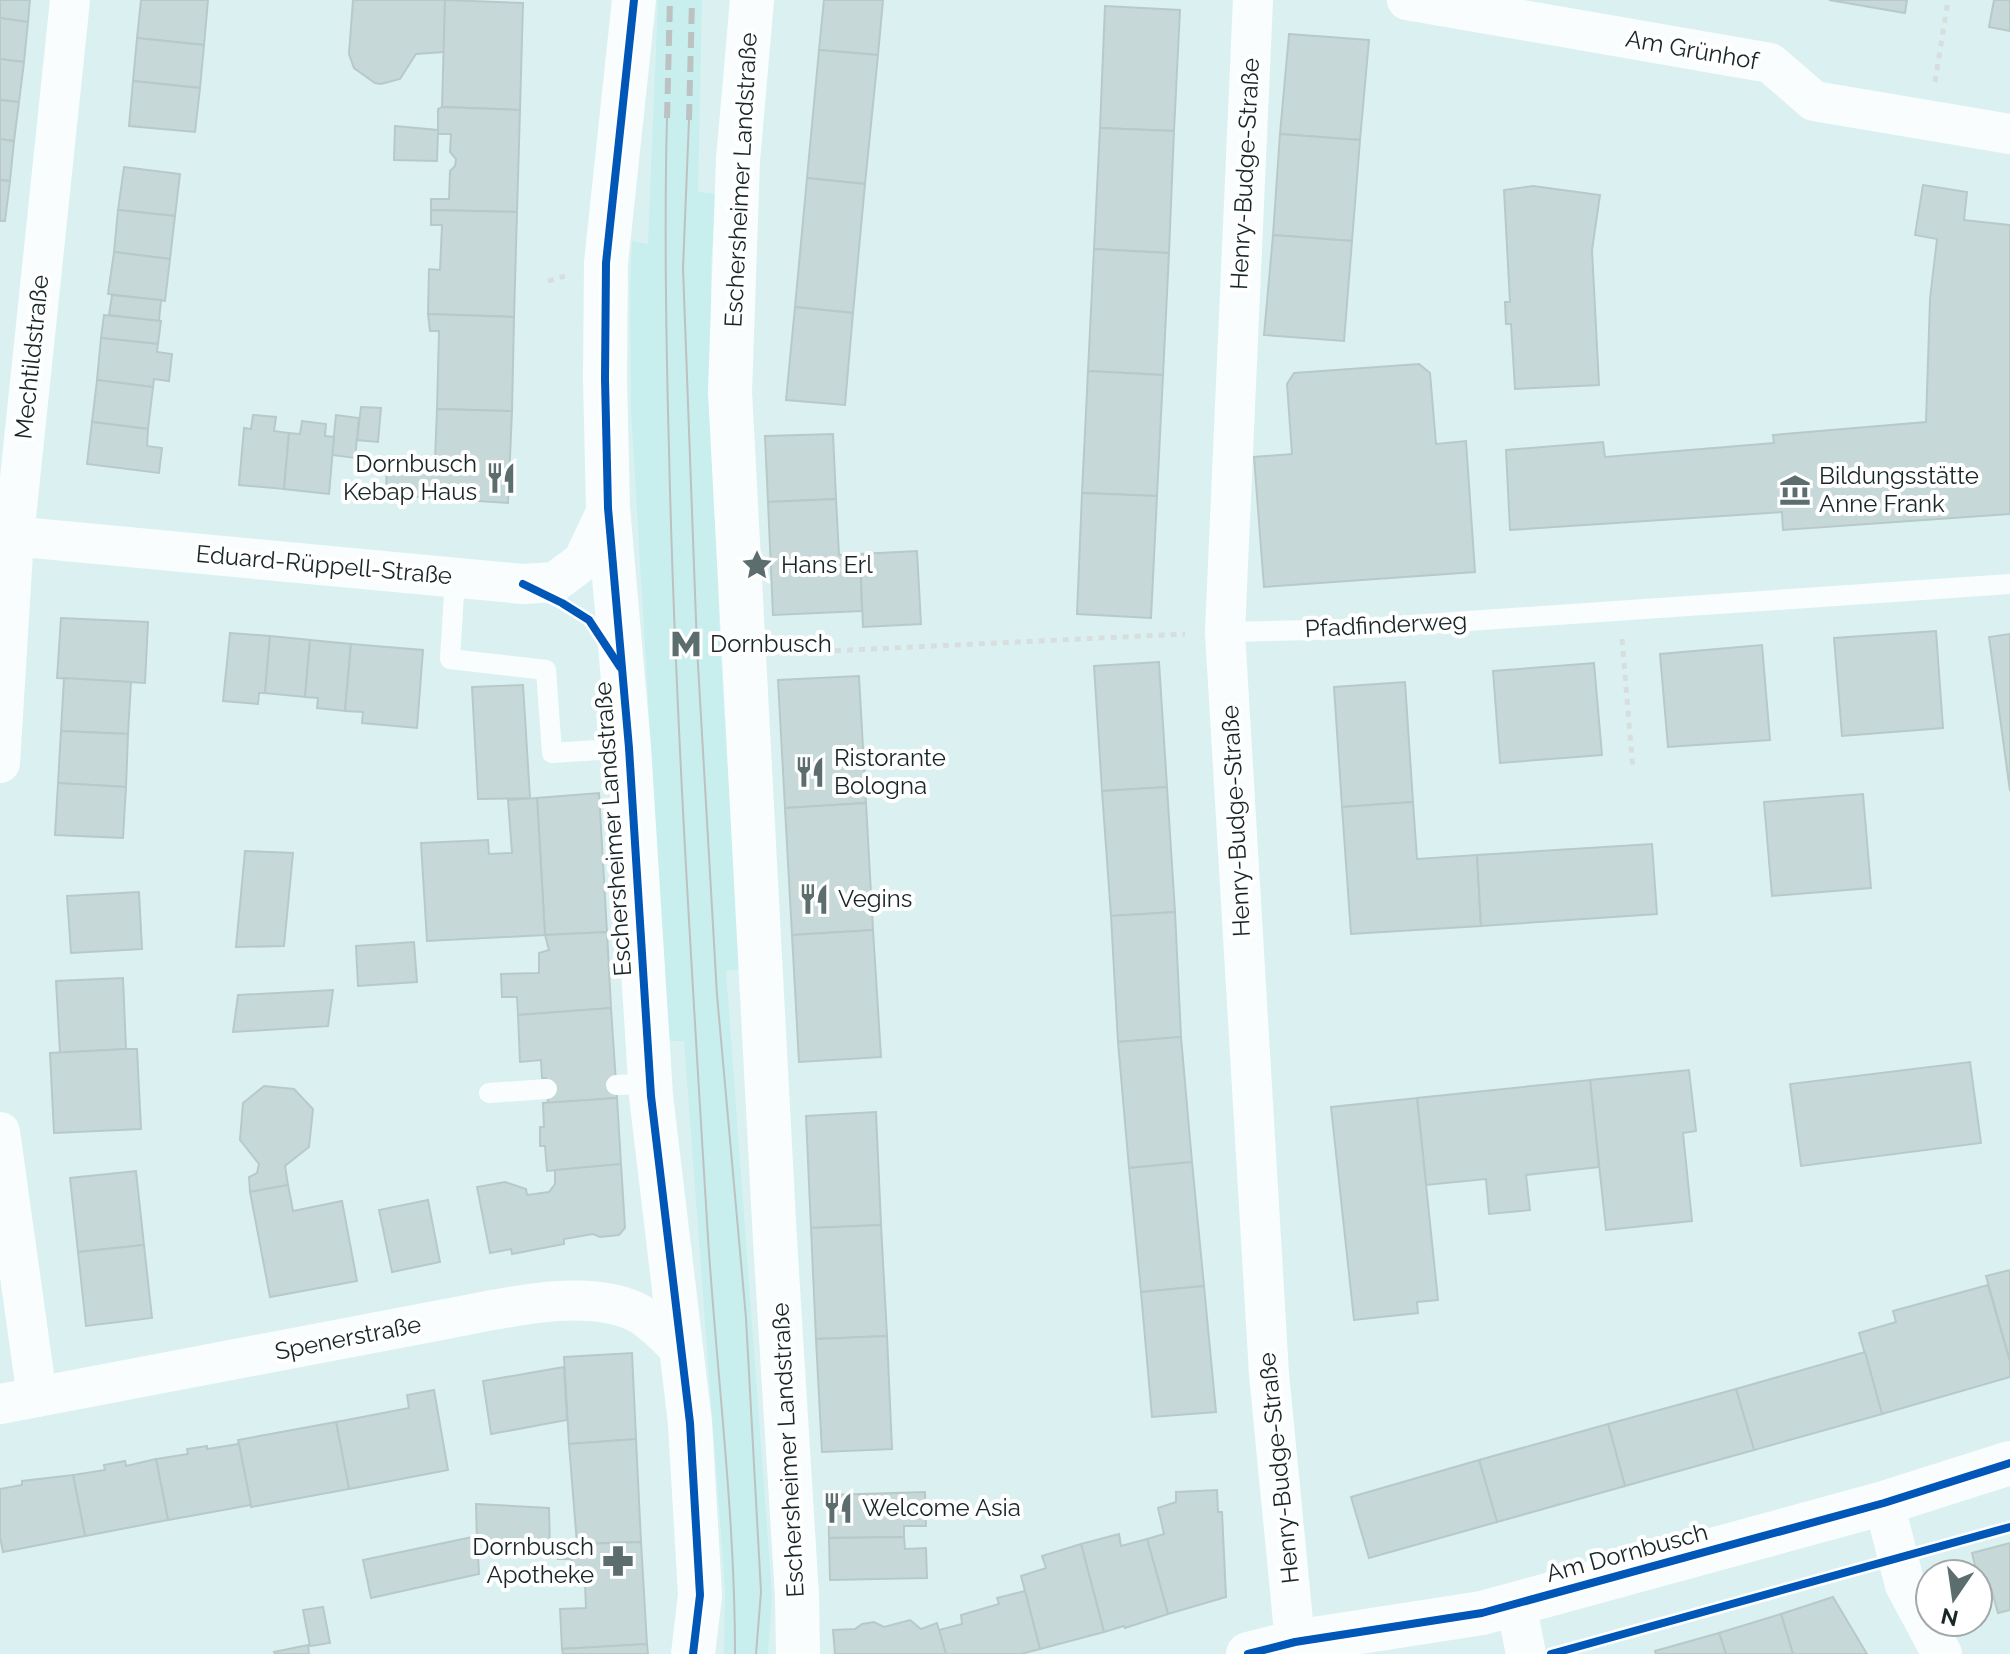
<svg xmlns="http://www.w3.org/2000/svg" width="2010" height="1654" font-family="Raleway,sans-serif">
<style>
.built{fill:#c9eeee}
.building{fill:#c6d8d8;stroke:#b8c9c9;stroke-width:2}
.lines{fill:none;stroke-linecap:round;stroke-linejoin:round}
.path{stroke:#d8dede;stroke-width:5;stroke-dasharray:6 6;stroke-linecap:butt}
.lane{stroke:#fafdfd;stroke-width:20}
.street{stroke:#fafdfd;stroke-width:40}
.secondary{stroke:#fafdfd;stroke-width:44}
.primary{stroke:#fafdfd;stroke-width:44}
.tram{stroke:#bcc1c1;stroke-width:2}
.rail{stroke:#bcc1c1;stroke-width:6;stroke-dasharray:16 8;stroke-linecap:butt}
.cycleway-casing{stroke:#fff;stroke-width:13}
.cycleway{stroke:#0057b8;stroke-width:8}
.labels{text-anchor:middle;stroke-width:8;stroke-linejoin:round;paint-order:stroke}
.street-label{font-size:24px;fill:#182627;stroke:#fff}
.poi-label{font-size:24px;fill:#182627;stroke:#fff;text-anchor:start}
</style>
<rect width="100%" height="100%" fill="#dbf1f1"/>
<!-- built -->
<polygon class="built" points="658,0 702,0 698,192 716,194 711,265 711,381 720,642 740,969 726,971 772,1595 768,1654 724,1654 725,1589 684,1041 670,1041 665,986 631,410 630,287 632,241 648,244"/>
<!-- building -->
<g class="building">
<polygon points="0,0 30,0 28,22 0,18"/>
<polygon points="141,0 208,0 204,45 137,38"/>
<polygon points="353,0 445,0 444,52 416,54 400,79 381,84 375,83 354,68 349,54"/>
<polygon points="445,0 523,3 520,110 442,107"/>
<polygon points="824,0 883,0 878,55 819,50"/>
<polygon points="1829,0 1907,0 1905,13"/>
<polygon points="1994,0 2010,0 2010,31 1989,27"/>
<polygon points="1105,6 1180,10 1174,131 1100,128"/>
<polygon points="0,18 28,22 24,62 0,59"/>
<polygon points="1289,34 1369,40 1360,140 1280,134"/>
<polygon points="137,38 204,45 200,88 133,81"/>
<polygon points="819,50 878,55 865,184 807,178"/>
<polygon points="0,59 24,62 19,102 0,100"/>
<polygon points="133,81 200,88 195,132 129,126"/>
<polygon points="0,100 19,102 14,141 0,139"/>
<polygon points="442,107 520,110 517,212 431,210 431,199 449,199 450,171 455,166 456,159 450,152 451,134 438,134 438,109"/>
<polygon points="395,126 438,130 437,161 394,160"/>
<polygon points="1100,128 1174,131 1169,253 1094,249"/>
<polygon points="1280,134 1360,140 1352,241 1273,235"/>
<polygon points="0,139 14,141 10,181 0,180"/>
<polygon points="124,167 180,174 175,216 118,210"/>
<polygon points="807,178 865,184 853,313 795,307"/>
<polygon points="0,180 10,181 5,221 0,221"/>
<polygon points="1923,185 1967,192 1964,220 2010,225 2010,514 1783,530 1782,512 1510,530 1506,450 1603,442 1605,457 1774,443 1773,435 1926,422 1930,299 1937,239 1915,235"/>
<polygon points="1533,186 1600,195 1592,250 1599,385 1515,389 1511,324 1506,324 1505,302 1510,302 1504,190"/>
<polygon points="118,210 175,216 170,259 114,252"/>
<polygon points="431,210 517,212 514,317 428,314 429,269 440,270 442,225 431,225"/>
<polygon points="1273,235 1352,241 1344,341 1264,335"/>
<polygon points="1094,249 1169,253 1163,375 1088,371"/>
<polygon points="114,252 170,259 165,301 108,294"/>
<polygon points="112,295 161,300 159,321 109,315"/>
<polygon points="795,307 853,313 845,405 786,400"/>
<polygon points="428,314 514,317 512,411 437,409 439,331 430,331"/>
<polygon points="104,315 161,321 158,344 101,338"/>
<polygon points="101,338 158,344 157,352 172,354 169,381 154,379 153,387 97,380"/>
<polygon points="1419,364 1430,373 1436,444 1466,441 1475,572 1264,587 1254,457 1292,454 1287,384 1294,373"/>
<polygon points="1088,371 1163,375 1157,496 1082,493"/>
<polygon points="97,380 153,387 148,429 92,422"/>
<polygon points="361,407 381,408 378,442 357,440"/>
<polygon points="437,409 512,411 508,503 386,495 387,458 435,460"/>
<polygon points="253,415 276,417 274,431 289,433 284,489 239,485 244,428 251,429"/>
<polygon points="336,415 359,418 355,458 332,455"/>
<polygon points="302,421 326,424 325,436 334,437 329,494 284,489 289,433 300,434"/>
<polygon points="92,422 148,429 147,446 162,448 159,473 87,464"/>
<polygon points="833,434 836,499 768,502 765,436"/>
<polygon points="1082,493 1157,496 1151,618 1077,614"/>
<polygon points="836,499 839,555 860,554 862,611 773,615 768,502"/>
<polygon points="917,551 921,624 863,627 860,554"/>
<polygon points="61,618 148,622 145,683 57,678"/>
<polygon points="1936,631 1943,728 1842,736 1834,638"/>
<polygon points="230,633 270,636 265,693 259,693 258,704 223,701"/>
<polygon points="2010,634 2010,791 1989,637"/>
<polygon points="270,636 310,640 305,697 265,693"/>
<polygon points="310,640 351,644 345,711 317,708 318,698 305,697"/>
<polygon points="351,644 423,650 417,728 362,723 363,712 345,711"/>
<polygon points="1762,645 1770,740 1668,747 1660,654"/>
<polygon points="1159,662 1167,787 1102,791 1094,666"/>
<polygon points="1594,663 1602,755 1500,763 1493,671"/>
<polygon points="859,676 866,803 785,808 778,680"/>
<polygon points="64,678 131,682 128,734 61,731"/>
<polygon points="1405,682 1413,802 1342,807 1334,687"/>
<polygon points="523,685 530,798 478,799 472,687"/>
<polygon points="61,731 128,734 126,787 58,783"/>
<polygon points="58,783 126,787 123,838 55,835"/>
<polygon points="1167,787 1175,912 1111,916 1102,791"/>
<polygon points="599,793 607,932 545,935 537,798"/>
<polygon points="1863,794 1871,888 1772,896 1764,802"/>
<polygon points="537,798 545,935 427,941 421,843 488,840 489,854 512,853 508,800"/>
<polygon points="1413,802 1417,859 1477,855 1481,926 1351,934 1342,807"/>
<polygon points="866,803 873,930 792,935 785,808"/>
<polygon points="1652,844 1657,914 1481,926 1477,855"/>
<polygon points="245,851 293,853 284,946 236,947"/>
<polygon points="139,892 142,949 71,953 67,896"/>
<polygon points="1175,912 1181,1037 1118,1042 1111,916"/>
<polygon points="873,930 881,1057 799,1062 792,935"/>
<polygon points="607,932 611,1008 518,1015 517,997 502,997 501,974 539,973 539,953 549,950 545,935"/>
<polygon points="414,942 417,982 358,986 356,946"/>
<polygon points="123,978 126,1049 60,1053 56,981"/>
<polygon points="333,990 328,1026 233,1032 238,995"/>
<polygon points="611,1008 617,1098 548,1103 546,1078 542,1078 541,1060 520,1062 518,1015"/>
<polygon points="1181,1037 1192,1162 1129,1168 1118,1042"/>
<polygon points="126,1049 137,1049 141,1129 54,1133 50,1053"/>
<polygon points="1970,1062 1981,1143 1801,1166 1790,1084"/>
<polygon points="1689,1070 1696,1131 1683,1133 1692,1221 1606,1230 1590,1080"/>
<polygon points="1590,1080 1599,1167 1526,1175 1530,1210 1489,1214 1486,1179 1426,1185 1417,1098"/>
<polygon points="264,1086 294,1089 313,1109 309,1147 285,1166 288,1185 250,1192 249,1177 257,1173 259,1164 240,1140 243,1103"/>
<polygon points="617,1098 621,1164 547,1171 545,1146 540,1146 540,1127 544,1127 543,1103"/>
<polygon points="1417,1098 1438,1300 1417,1302 1418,1313 1354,1320 1331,1107"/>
<polygon points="876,1112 881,1225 811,1228 806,1116"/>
<polygon points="1192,1162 1204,1286 1141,1292 1129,1168"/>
<polygon points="621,1164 625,1228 619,1235 600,1237 593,1234 564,1239 564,1244 512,1254 511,1249 490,1253 477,1187 505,1182 526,1189 527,1195 549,1192 555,1184 555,1170"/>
<polygon points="136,1171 144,1245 78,1252 70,1178"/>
<polygon points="288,1185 293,1211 342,1201 357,1281 270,1297 250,1192"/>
<polygon points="428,1200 440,1262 392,1272 379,1210"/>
<polygon points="881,1225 887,1336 816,1339 811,1228"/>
<polygon points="144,1245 152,1318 86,1326 78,1252"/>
<polygon points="2010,1270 2010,1362 1986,1276"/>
<polygon points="1988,1285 2010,1362 2010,1377 1882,1414 1859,1333 1896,1322 1893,1311"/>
<polygon points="1204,1286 1216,1412 1152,1417 1141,1292"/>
<polygon points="887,1336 892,1449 822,1452 816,1339"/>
<polygon points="1865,1352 1882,1414 1754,1450 1736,1389"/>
<polygon points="632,1353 636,1439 569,1444 564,1357"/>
<polygon points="564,1367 567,1420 491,1434 483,1381"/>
<polygon points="1736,1389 1754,1450 1625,1486 1608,1424"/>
<polygon points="434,1390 448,1470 349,1489 336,1422 409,1408 407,1395"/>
<polygon points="336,1422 349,1489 251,1507 238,1440"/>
<polygon points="1608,1424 1625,1486 1497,1522 1479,1460"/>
<polygon points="636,1439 641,1542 577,1544 569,1444"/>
<polygon points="239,1444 251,1505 168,1520 156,1459 188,1454 187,1449 207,1446 207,1449"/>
<polygon points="156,1459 168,1520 85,1536 73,1475 105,1470 104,1465 125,1461 126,1466"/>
<polygon points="1479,1460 1497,1522 1369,1558 1351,1497"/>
<polygon points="73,1475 85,1536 3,1552 0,1537 0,1489 22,1485 22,1481"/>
<polygon points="1217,1490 1218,1512 1222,1512 1226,1597 1168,1614 1147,1539 1164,1534 1158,1508 1176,1502 1176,1492"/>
<polygon points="925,1492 926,1526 904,1526 904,1537 829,1538 828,1495"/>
<polygon points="476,1504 549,1508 550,1547 477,1542"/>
<polygon points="1119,1534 1121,1546 1147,1539 1168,1614 1125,1628 1124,1626 1104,1632 1081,1544"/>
<polygon points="477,1536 479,1574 371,1598 363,1560"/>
<polygon points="904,1537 905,1549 926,1548 927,1578 830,1580 829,1538"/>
<polygon points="641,1542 647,1644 562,1649 560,1609 586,1608 585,1584 577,1585 575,1568 571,1559 558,1559 557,1545"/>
<polygon points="2010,1543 2010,1610 1998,1613 1991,1588 1981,1590 1972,1553"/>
<polygon points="1081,1544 1104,1632 1040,1649 1021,1576 1046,1568 1042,1556"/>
<polygon points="1025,1591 1040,1649 1021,1654 946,1654 939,1630 962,1624 961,1615 999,1604 997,1598"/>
<polygon points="1833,1597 1867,1654 1793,1654 1781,1614"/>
<polygon points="323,1607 330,1643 310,1646 303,1610"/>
<polygon points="1781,1614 1793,1654 1726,1654 1719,1633"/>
<polygon points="910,1620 921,1629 937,1623 946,1654 835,1654 833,1630 855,1629 862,1624 874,1622 884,1627"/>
<polygon points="1719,1633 1726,1654 1656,1654 1655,1651"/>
<polygon points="647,1644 648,1654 563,1654 562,1649"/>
<polygon points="308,1645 309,1654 275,1654 274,1652"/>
</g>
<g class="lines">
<!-- path -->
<g class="path">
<polyline points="1935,82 1948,0"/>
<polyline points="548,281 565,276"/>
<polyline points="1622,639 1633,770"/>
<polyline points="787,653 1185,634"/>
</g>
<!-- lane -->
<g class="lane">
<polyline points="455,577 450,659 546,670 552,753 629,748"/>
<polyline points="1225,632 1352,629 2010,584"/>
<polyline points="616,1085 650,1084"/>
<polyline points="489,1093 547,1089"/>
</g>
<!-- street -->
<g class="street">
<polyline points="1253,0 1225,632 1269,1374 1295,1642"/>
<polyline points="1407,0 1770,63 1814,101 2010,134"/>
<polyline points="0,535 523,584 555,582 583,561 608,508"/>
<polyline points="0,763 14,536 70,0"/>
<polyline points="0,1132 37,1397"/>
<path d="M0,1404l446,-85c55,-10 138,-32 190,-7 18,9 32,26 47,40"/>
<polyline points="1884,1503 1905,1585 1942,1654"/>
<polyline points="1516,1604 1526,1654"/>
</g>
<!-- secondary -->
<polyline class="secondary" points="1248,1654 1295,1642 1482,1613 1884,1503 2010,1463"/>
<!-- primary -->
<g class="primary">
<polyline points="634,0 606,263 605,379 608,508 629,748 651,1096 690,1423 700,1595 693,1654"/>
<polyline points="752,0 738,160 730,392 775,1240 797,1596 798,1654"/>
</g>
<!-- tram -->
<g class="tram">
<path d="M667,118c-3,110 -1,221 2,332 6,263 23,525 39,788 9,138 27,277 27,416"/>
<polyline points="689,120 683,268 697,647 717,995 746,1318 761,1592 756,1654"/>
</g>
<!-- rail -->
<g class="rail">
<polyline points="667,118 670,0"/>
<polyline points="689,120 692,0"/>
</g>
<defs>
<g id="cycleway">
<polyline points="634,0 606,263 605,379 608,508 629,748 651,1096 690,1423 700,1595 693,1654"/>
<polyline points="523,584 562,603 589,620 620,667"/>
<polyline points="1248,1654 1295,1642 1482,1613 1884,1503 2010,1463"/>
<polyline points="1551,1654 2010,1527"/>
</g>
</defs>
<!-- cycleway casing -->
<use href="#cycleway" class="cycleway-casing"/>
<!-- cycleway -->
<use href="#cycleway" class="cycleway"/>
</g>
<!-- icons -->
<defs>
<symbol id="restaurant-bare" viewBox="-9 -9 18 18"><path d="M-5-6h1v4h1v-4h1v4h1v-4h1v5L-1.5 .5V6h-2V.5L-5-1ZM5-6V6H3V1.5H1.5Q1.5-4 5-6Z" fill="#5c6d6e" stroke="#fff" stroke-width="2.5" paint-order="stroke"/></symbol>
<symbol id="museum-bare" viewBox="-9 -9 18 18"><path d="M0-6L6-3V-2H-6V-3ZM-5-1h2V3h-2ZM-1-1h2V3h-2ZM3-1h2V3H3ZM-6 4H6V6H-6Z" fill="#5c6d6e" stroke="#fff" stroke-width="2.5" paint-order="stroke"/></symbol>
<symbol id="sight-bare" viewBox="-9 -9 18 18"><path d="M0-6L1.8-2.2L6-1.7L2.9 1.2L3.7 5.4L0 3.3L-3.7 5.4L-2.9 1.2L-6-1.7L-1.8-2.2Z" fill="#5c6d6e" stroke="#fff" stroke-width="2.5" paint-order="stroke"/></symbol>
<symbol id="metro-bare" viewBox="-9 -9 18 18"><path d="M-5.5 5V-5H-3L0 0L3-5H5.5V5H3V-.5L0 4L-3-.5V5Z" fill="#5c6d6e" stroke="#fff" stroke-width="2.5" paint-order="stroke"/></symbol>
<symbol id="pharmacy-bare" viewBox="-9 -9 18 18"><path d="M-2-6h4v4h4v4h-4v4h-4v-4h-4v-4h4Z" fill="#5c6d6e" stroke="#fff" stroke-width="2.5" paint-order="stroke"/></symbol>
</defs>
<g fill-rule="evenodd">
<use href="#restaurant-bare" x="479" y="456" width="44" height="44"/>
<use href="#museum-bare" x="1773" y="468" width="44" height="44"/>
<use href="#sight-bare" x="735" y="543" width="44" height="44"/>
<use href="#metro-bare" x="664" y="622" width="44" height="44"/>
<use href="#restaurant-bare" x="788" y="750" width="44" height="44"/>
<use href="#restaurant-bare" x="792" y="877" width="44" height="44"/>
<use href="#restaurant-bare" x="816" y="1486" width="44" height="44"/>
<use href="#pharmacy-bare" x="596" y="1539" width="44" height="44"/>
</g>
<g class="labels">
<!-- street labels -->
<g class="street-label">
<text transform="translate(1692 50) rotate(10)" y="8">Am Grünhof</text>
<text transform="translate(1245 174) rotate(-87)" y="8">Henry-Budge-Straße</text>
<text transform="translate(741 180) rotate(-87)" y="8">Eschersheimer Landstraße</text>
<text transform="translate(32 357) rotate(-84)" y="8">Mechtildstraße</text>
<text transform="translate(324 565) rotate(5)" y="8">Eduard-Rüppell-Straße</text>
<text transform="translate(1386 625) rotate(-3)" y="8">Pfadfinderweg</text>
<text transform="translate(1236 821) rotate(-93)" y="8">Henry-Budge-Straße</text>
<text transform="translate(613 829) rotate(-94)" y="8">Eschersheimer Landstraße</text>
<text transform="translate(348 1338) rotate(-11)" y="8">Spenerstraße</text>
<text transform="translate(788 1450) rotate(-93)" y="8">Eschersheimer Landstraße</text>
<text transform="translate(1279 1468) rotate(-96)" y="8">Henry-Budge-Straße</text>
<text transform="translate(1627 1553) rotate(-15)" y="8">Am Dornbusch</text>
</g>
<!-- poi labels -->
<g class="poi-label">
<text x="477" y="472" text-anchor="end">Dornbusch<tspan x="477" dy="28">Kebap Haus</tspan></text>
<text x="1819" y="484">Bildungsstätte<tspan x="1819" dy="28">Anne Frank</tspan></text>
<text x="781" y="573">Hans Erl</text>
<text x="710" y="652">Dornbusch</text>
<text x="834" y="766">Ristorante<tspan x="834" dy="28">Bologna</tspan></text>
<text x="838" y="907">Vegins</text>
<text x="862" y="1516">Welcome Asia</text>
<text x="594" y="1555" text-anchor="end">Dornbusch<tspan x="594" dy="28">Apotheke</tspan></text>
</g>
</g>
<!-- north arrow -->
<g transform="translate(1954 1598) rotate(193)"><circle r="38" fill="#ffffff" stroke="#a3a8a9" stroke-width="2"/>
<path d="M0-6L14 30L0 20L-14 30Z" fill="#5c6d6e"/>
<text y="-12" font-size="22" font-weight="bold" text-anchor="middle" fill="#182627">N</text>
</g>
</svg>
